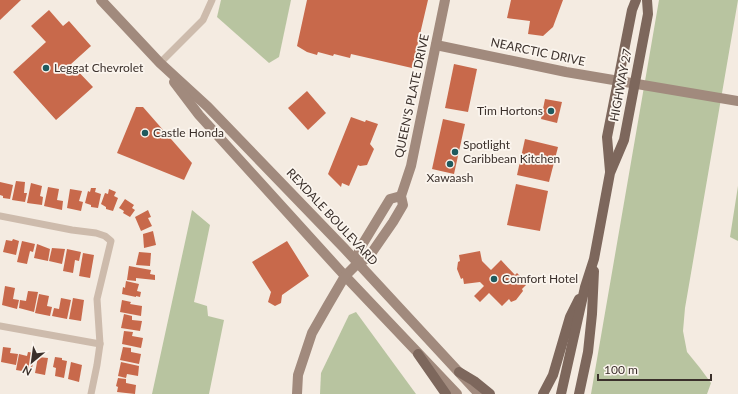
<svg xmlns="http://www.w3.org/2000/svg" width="738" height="394" font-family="Lato,sans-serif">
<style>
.green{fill:#b8c4a0}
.building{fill:#c8694b}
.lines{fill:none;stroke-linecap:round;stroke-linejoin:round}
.street{stroke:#cdbbac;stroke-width:7}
.secondary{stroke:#a18a7d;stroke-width:10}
.primary{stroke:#7d675c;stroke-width:10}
.poi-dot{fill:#1f5a5e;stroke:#fbf5ee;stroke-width:1.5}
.labels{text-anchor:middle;stroke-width:3.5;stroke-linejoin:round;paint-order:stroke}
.street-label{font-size:12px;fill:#3b302b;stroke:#fbf5ee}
.poi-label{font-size:12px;fill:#3b302b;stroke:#fbf5ee;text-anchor:start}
</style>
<rect width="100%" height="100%" fill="#f4ebe1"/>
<!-- green -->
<g class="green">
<polygon points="221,0 291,0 279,57 269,63 217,17"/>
<polygon points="659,0 738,0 685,308 683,331 687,352 700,368 711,383 707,394 591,394"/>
<polygon points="738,186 738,241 730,237"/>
<polygon points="192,210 210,225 194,302 207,306 208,316 224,320 209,394 152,394"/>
<polygon points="356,312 416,394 320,394 321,373 349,315"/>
</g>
<!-- building -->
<g class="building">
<polygon points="0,0 21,0 0,20"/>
<polygon points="307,0 428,0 412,68 351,54 350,58 334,54 333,56 318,52 317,55 307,52 297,46"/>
<polygon points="511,0 563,0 553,27 543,36 528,34 530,21 507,18"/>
<polygon points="49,10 63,26 69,21 91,46 71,64 93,87 56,120 13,72 46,42 31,26"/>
<polygon points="454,64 477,69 468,112 445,108"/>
<polygon points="307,91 326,113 308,130 288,108"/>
<polygon points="545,99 562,102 557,123 541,119"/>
<polygon points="136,107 143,107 192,163 184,180 117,153"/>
<polygon points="351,117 365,122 366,120 378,124 370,144 374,149 367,165 360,166 358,165 349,186 342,183 341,187 328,174"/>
<polygon points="443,119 465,124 454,174 432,169"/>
<polygon points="525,139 558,147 549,182 517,175"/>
<polygon points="16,181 25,182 24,193 27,193 25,202 12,200"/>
<polygon points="0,182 13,185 10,199 3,198 3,196 0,195"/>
<polygon points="31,183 42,186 40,196 43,197 42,205 27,203"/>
<polygon points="516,184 548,191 540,231 507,225"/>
<polygon points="48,187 59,189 57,200 63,201 62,210 44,206"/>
<polygon points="91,188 96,188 95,192 101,194 98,208 91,207 91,205 85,203 88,191 90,192"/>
<polygon points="70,189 82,191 79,201 83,202 81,211 67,208"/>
<polygon points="109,189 116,192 114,196 118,198 113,211 106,209 106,207 101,204 105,193 108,194"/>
<polygon points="125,199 134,205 132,208 135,210 130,217 123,213 124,211 119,208"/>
<polygon points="148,210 151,217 148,218 152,226 141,231 135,217"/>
<polygon points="153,231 156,245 144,248 143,234"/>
<polygon points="13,239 19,241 16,255 3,252 6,240 12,241"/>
<polygon points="22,241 35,244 33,252 30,251 27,264 17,262"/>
<polygon points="287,241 309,276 282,295 281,303 275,306 268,302 271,292 252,262"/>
<polygon points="37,244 50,249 48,261 34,258"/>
<polygon points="52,248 65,249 62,264 49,261"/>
<polygon points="67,249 81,252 79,261 75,260 73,273 63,271"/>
<polygon points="480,251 482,261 491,270 501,260 515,275 517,273 524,280 522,281 526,285 522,289 523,291 516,300 511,302 509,299 502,306 489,293 480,302 474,296 484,286 480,282 464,284 463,278 461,279 457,269 458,262 460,261 459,255"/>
<polygon points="139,252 151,253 150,266 136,265"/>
<polygon points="83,253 94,255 90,278 79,276"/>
<polygon points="129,266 151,270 150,274 155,275 155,280 136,278 136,281 127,280"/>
<polygon points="126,281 139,284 137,291 141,292 140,297 136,296 136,297 122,294 123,287 125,288"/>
<polygon points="5,286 15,288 13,299 19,300 17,309 2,305"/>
<polygon points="28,291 38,292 34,312 19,308 20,300 26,301"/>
<polygon points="39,294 49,296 47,306 52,307 50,316 35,313"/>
<polygon points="61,298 71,300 67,319 52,316 54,308 59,309"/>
<polygon points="73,298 84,300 81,321 69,319"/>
<polygon points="122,300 131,302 130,304 142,306 141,316 120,312"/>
<polygon points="124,314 132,316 132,320 142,321 140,331 121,328"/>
<polygon points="124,331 133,332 132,336 143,338 141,348 122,344"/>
<polygon points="3,347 11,348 10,353 18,354 16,365 1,362"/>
<polygon points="123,347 131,348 131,352 141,354 139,364 120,360"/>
<polygon points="28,352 35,353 32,368 29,367 28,372 16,370 19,354 27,356"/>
<polygon points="38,357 48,358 45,375 35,373"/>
<polygon points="55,357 62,358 62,360 67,361 64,378 55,376 56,368 53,367"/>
<polygon points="71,362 82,365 79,382 68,379"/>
<polygon points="121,362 139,366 138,376 127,374 126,378 118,376"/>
<polygon points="118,378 126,379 126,383 136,385 135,394 117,392 118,387 116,386"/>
</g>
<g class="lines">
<!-- street -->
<g class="street">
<polyline points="160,63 203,20 212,0"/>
<polyline points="0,216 72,230 96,233 105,236 111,241 97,299 100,344 97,365 91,394"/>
<polyline points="0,326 100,344"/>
</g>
<!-- secondary -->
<g class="secondary">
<polyline points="101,0 160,63 208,107 344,248 479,394"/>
<polyline points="436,45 566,72 738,101"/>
<polyline points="174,82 199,115 345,276 457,394"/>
<polyline points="358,263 359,250 390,199 401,196"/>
<polyline points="297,394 298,375 312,333 328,305 345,276 358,263 368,258 393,222 403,205 401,196 411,166 445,0"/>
</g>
<!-- primary -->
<g class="primary">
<polyline points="610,171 607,137 632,10 636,0"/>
<polyline points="418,354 446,394"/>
<polyline points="459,372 474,381 490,394"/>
<polyline points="543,394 553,375 570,317 579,299"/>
<polyline points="561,394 585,287 594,259 610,173 624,140 648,14 647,0"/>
<polyline points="579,394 588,352 592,314 594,271"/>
</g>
</g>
<!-- markers -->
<g class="poi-dot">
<circle cx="46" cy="68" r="4"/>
<circle cx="551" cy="111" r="4"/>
<circle cx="145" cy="133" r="4"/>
<circle cx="455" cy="152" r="4"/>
<circle cx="450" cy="164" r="4"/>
<circle cx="494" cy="279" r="4"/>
</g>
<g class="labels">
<!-- street labels -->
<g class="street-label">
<text transform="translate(538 52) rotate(12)" y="4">NEARCTIC DRIVE</text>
<text transform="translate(621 85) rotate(-79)" y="4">HIGHWAY 27</text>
<text transform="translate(412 96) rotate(-78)" y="4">QUEEN'S PLATE DRIVE</text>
<text transform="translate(332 217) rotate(47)" y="4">REXDALE BOULEVARD</text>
</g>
<!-- poi labels -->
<g class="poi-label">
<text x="54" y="72">Leggat Chevrolet</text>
<text x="543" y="115" text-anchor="end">Tim Hortons</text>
<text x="153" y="137">Castle Honda</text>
<text x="463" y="149">Spotlight<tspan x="463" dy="14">Caribbean Kitchen</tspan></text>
<text x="450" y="182" text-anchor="middle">Xawaash</text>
<text x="502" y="283">Comfort Hotel</text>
</g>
</g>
<!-- north arrow -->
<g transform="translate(32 362) rotate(209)" stroke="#fbf5ee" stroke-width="3" paint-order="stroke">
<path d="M0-3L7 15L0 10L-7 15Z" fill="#3b302b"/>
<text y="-6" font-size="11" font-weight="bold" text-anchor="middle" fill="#3b302b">N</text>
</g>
<!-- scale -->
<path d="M598 374v6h113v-6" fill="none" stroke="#3b302b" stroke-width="2"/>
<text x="604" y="374" font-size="12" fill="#3b302b" stroke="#fbf5ee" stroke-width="3" paint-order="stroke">100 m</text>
</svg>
